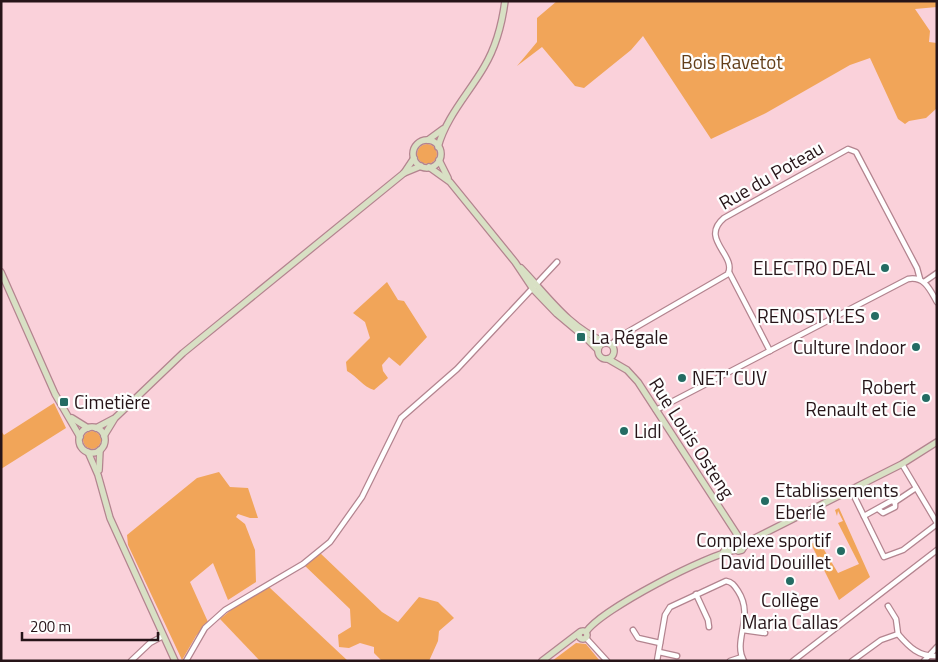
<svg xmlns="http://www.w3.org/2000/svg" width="938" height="662" font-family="'Titillium Web',sans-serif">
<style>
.green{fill:#f1a559}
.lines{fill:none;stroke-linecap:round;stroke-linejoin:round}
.street-casing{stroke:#b3848f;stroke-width:7}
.secondary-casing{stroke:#b3848f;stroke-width:8}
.street{stroke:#fff;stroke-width:4.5}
.secondary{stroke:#d8e0c4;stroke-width:5.5}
.poi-dot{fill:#246c63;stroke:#fefefe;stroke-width:2}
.labels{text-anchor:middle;stroke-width:4.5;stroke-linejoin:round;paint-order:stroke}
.park-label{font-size:19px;fill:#623e19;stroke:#fefefe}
.street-label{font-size:19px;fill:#261418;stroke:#fefefe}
.poi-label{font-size:19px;fill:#261418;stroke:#fefefe;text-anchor:end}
</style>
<rect width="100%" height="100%" fill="#fad1da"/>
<!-- green -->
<g class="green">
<polygon points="557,1 937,1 937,7 915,9 930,31 929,42 937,43 937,108 926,118 909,121 905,124 898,119 870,58 850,65 766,113 711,139 643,36 631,50 584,88 575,86 542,47 517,66 537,42 537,18"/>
<circle cx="427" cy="154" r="10"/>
<path d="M387,282l11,18 6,1 23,36 -27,29 -11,-9 -7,8 1,6 5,7 -14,12c-11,-3 -17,-14 -27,-19l-1,-9 24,-24 -5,-16 -12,-9z"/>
<polygon points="54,403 66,428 1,469 1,431 4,435"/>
<circle cx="92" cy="440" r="9"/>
<polygon points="219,472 230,487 248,488 258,518 250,518 238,514 236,517 245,524 255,550 256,582 228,600 213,563 190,582 208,622 196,636 182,660 128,545 127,535 197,478"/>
<polygon points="839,508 870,577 839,600 811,544 817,541 820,543 838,573 859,564 838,523 843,521 838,511 837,516 835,510"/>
<polygon points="319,552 382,612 398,622 419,597 438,602 454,618 439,631 438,641 429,661 381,660 374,653 374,647 360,643 349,648 339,647 338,635 351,627 350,609 303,564"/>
<polygon points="269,587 348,661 260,661 220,619 237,605"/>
<polygon points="576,643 586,644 600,661 552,661"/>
</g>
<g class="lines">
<defs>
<g id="street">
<polyline points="729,272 770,351"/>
<polyline points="924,282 937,273"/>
<path d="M612,344l7,-7 109,-63c9,-19 -29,-35 -4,-56l124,-69 8,3 61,116 3,11"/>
<path d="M656,410l252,-131c17,-3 22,11 29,23"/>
<polyline points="902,464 937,523"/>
<polyline points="855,498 884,557 903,550 937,524"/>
<polyline points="895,502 916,488"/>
<polyline points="864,516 891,501 895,502 895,507 883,513 878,509"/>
<polyline points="696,594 708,620 709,627"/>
<polyline points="888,606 896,619 898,634"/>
<polyline points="633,630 638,638 660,643"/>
<polyline points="743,630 765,633"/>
<polyline points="586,638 607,661"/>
<polyline points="659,652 677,656"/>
<polyline points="131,661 150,643 163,636"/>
<polyline points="186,661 205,628 225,610 303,564 330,542 362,497 401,418 457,369 557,262"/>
<path d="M657,661l8,-46 5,-8 56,-26c6,1 8,4 12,10 17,26 -6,49 6,70"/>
<polyline points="730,661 742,657"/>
<polyline points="793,661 937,550"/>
<path d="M852,661l29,-21 17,-6c11,13 21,23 39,22"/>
<polyline points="924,661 937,647"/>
</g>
<g id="secondary">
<polyline points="428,140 443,129"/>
<circle cx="427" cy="154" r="14"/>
<path d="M438,147c8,-30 31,-54 46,-80 12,-20 18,-43 21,-66"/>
<polyline points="439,160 448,178"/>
<polyline points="429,167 450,182 515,262 533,289 557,314 588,340 598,350"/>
<polyline points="404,173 421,166"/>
<path d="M521,268c26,27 48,60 84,74"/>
<polyline points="1,272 55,394 80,437"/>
<circle cx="606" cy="351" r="8"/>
<polyline points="608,359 627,370 638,382 740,539"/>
<polyline points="72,418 88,428"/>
<circle cx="92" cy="440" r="13"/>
<polyline points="96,428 113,419"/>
<polyline points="104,436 115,418 183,353 404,173 414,158"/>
<polyline points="88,452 98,475 110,518 175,661"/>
<polyline points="99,470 100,450"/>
<polyline points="745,545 755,538 902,464 937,442"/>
<polyline points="724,551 736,539 743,540 745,545 742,550 738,551 733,545"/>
<circle cx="583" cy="635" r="4"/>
<path d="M586,632c16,-23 122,-78 150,-82"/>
<polyline points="542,661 580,632"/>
</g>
</defs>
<!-- street casing -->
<use href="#street" class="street-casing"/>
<!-- secondary casing -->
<use href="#secondary" class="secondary-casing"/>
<!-- street -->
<use href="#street" class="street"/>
<!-- secondary -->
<use href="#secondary" class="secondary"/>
</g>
<!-- markers -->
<g class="poi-dot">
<circle cx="885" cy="268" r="5"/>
<circle cx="875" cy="316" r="5"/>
<rect x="576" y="332" width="10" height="10" rx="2.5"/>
<circle cx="916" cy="347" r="5"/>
<circle cx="682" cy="378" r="5"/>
<circle cx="926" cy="398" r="5"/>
<rect x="59" y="397" width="10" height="10" rx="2.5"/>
<circle cx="624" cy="431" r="5"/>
<circle cx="765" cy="501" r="5"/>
<circle cx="841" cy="551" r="5"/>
<circle cx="790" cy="581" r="5"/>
</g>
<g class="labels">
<!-- park labels -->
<g class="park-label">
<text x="732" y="69">Bois Ravetot</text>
</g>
<!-- street labels -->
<g class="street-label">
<text transform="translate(771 175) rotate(-30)" y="7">Rue du Poteau</text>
<text transform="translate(692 438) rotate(57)" y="7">Rue Louis Osteng</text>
</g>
<!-- poi labels -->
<g class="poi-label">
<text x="875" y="275">ELECTRO DEAL</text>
<text x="865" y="323">RENOSTYLES</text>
<text x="591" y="344" text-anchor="start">La Régale</text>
<text x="906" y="354">Culture Indoor</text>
<text x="692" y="385" text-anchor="start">NET' CUV</text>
<text x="916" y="394">Robert<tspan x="916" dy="22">Renault et Cie</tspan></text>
<text x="74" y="409" text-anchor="start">Cimetière</text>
<text x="634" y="438" text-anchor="start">Lidl</text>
<text x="775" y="497" text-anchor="start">Etablissements<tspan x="775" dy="22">Eberlé</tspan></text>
<text x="831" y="547">Complexe sportif<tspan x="831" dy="22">David Douillet</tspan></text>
<text x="790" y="607" text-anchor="middle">Collège<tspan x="790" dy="22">Maria Callas</tspan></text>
</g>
</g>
<!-- border -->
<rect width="938" height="662" fill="none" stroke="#261418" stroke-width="5"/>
<!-- scale -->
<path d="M22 632v8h136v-8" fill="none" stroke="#261418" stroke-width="2.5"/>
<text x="30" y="632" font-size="15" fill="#261418" stroke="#fefefe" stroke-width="4" paint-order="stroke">200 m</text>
</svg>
